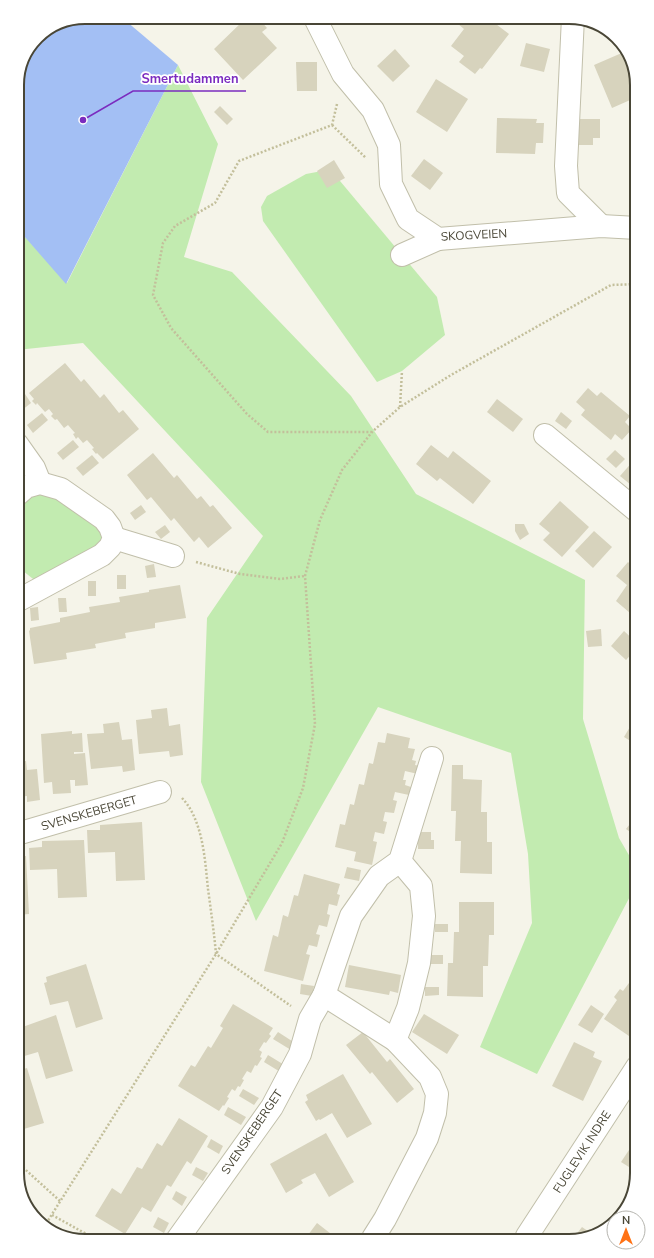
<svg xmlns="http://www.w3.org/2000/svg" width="654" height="1258" font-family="'Nunito Sans',sans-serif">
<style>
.green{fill:#c2ebb0}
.water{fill:#a3bff4}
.building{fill:#d7d3bd}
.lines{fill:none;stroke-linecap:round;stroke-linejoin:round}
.minor-casing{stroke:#c1bfaa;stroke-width:24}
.path{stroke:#c3bf9b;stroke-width:2.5;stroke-dasharray:2 2;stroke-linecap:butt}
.minor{stroke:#fff;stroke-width:22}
.labels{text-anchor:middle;stroke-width:3.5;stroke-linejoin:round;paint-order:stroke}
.street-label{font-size:12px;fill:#494636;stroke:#fff}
.rim{fill:none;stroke:#494636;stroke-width:2}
.leader{fill:none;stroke:#7b2cbf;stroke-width:1.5}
.callout-dot{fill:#7b2cbf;stroke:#fff;stroke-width:1.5}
.callout-label{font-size:13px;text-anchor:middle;font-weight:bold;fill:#7b2cbf;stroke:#fff;stroke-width:3.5;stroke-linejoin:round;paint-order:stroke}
</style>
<rect width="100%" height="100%" fill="#f5f4e9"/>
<!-- green -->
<g class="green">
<polygon points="178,65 218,144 184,257 232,272 351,396 416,494 585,580 583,719 619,838 637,869 637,883 537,1074 480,1047 532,923 528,854 511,753 378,707 256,921 201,782 207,618 263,536 83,343 17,350 17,228 67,283"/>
<polygon points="322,171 335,175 437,297 445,335 402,371 377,382 263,221 261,207 267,196 306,174"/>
<polygon points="40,483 114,538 43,587 17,566 17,495"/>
</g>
<!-- water -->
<polygon class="water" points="126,21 178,65 66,284 17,228 17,80 37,37 59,22"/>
<!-- building -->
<g class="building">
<polygon points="461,18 488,18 509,34 482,69 480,68 475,74 459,62 464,56 451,46 464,29 457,23"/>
<polygon points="370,19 383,19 381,24"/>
<polygon points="244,20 260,20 267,28 262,32 277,48 243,80 214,49"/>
<polygon points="526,43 550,49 544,72 520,66"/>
<polygon points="395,49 410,66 393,82 377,66"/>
<polygon points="624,52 628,60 632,59 637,85 637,97 612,108 594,65"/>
<polygon points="296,62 317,62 317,91 297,91"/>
<polygon points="436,79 468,99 447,132 416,112"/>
<polygon points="220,106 233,119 227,125 214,112"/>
<polygon points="497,118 537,119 536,123 544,123 543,143 536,143 535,154 496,153"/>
<polygon points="575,119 600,119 600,138 593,138 593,145 575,145"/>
<polygon points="424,159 443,173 430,190 411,176"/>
<polygon points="334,160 345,178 327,188 317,171"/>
<polygon points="65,363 81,382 84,379 100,398 104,394 119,413 123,410 139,429 103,459 97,453 96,454 92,449 94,448 87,440 83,443 78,437 76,439 73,434 75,433 68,425 64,428 57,419 55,420 51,416 53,414 49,409 45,412 37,403 36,405 32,401 34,399 29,393"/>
<polygon points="588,388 597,396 601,392 630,416 625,422 632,429 622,440 615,434 611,440 581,415 585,410 576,402"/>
<polygon points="25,394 31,403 17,414 17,401"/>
<polygon points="497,399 523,419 513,432 487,412"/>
<polygon points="561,412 572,421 566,429 555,421"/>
<polygon points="42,413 48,420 33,433 27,425"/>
<polygon points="73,440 79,447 63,460 57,453"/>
<polygon points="431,445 448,458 453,451 491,481 473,504 440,478 437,481 416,464"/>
<polygon points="615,450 625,459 616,468 606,459"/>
<polygon points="153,453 174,478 177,475 197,499 201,496 210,507 213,505 232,528 208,548 199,537 194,542 174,518 171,521 151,497 147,500 127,475"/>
<polygon points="92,455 99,463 83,476 76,468"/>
<polygon points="634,460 637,463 637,478 631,485 620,476"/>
<polygon points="560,501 589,527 562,557 543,540 550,533 539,524"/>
<polygon points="141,505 146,512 135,520 130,513"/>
<polygon points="515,524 524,524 529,534 520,540 515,531"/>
<polygon points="165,525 170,532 161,539 155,532"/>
<polygon points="594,531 612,547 593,568 575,551"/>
<polygon points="628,562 637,570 637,619 616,601 627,585 616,576"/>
<polygon points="154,564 156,577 147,578 145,566"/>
<rect x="117" y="575" width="9" height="14"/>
<rect x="88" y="581" width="8" height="15"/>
<polygon points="180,585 186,618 155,623 155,628 125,633 126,638 95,644 96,648 66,653 67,659 34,664 29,631 30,630 30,628 60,622 60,618 90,612 89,607 120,602 119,597 149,592 149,590"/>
<polygon points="58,598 66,598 67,612 59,612"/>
<polygon points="38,607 39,620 31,621 30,608"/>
<polygon points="601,629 602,646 588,647 586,631"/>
<polygon points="624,631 637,643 637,648 626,660 611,646"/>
<polygon points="167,708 169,726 180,724 183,755 170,757 169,751 139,754 136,720 152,718 151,710"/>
<polygon points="637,715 637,745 624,737"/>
<polygon points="119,722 122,740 132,739 135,770 123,772 122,766 91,769 87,734 104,733 103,724"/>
<polygon points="72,731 72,734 82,733 83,752 74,752 74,754 85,753 88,785 75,786 75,780 70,780 71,793 53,794 52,782 44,783 41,734"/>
<polygon points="387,733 410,738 408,748 415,749 412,760 416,761 415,765 420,766 418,774 405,771 403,780 406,780 405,785 411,787 409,795 395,792 393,800 397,801 394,813 385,812 383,821 387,822 384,834 375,832 373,841 377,842 372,865 354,861 356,852 335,847 340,824 345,825 350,804 354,805 359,784 364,785 369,763 373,764 378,742 385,743"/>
<polygon points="26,761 27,770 37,769 40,800 27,802 27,796 17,797 17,762"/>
<polygon points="452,765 463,765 463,779 482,780 481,812 487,812 487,842 492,842 492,874 460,873 461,841 455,841 456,811 451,811"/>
<polygon points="637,815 637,837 626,829"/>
<polygon points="142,822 145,880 116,881 115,852 88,853 87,830 100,830 100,825"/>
<polygon points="418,832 431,832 431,840 434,840 434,849 418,849"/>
<polygon points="84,840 87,897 58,898 57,869 30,870 29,848 42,847 42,841"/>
<polygon points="26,856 29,914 17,915 17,857"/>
<polygon points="347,867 361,870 359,881 344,878"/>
<polygon points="304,874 340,884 337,894 340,895 337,906 329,904 327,914 330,915 327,927 319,925 316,934 320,935 317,947 309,945 306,954 310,955 303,981 264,971 273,935 278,937 283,915 288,917 294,895 298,896"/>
<polygon points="459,902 494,902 494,935 489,935 488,966 483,966 483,997 447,996 448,963 453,963 454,932 459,932"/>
<rect x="435" y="924" width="13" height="8"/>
<rect x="429" y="955" width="14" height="9"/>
<polygon points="86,964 103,1019 76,1028 68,1001 50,1005 44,983 47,982 46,977"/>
<polygon points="349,965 401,975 398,993 390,991 389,995 345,987"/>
<polygon points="629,983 637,989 637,1024 629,1036 604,1019 617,1000 614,997 620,989 623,991"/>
<polygon points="301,984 314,986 312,996 300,994"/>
<polygon points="425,987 439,987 439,995 425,996"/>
<polygon points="233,1004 273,1028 269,1034 271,1036 266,1043 264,1042 259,1050 262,1052 260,1057 262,1058 257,1066 255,1065 251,1073 247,1071 242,1079 244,1080 240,1087 238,1086 235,1091 232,1089 227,1097 229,1098 224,1106 223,1105 219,1111 178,1086 191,1065 195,1067 208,1046 211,1048 223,1028 220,1026"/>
<polygon points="591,1005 604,1014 592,1033 578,1025"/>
<polygon points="424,1014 459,1035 447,1054 412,1032"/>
<polygon points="56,1015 73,1071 46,1079 38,1052 21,1057 17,1044 17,1029"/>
<polygon points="278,1032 295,1043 291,1050 273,1039"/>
<polygon points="363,1032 387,1062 390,1059 414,1089 397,1103 372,1072 370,1074 346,1045"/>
<polygon points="574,1042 595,1052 593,1057 602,1061 583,1101 552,1086"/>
<polygon points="268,1055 286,1066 282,1073 264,1062"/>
<polygon points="27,1068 44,1123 17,1131 17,1071"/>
<polygon points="343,1074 372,1124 347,1138 332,1113 320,1120 319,1119 316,1121 305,1102 308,1100 306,1095"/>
<polygon points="243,1089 259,1098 254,1105 239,1096"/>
<polygon points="228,1107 246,1117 241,1125 224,1115"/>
<polygon points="179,1118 208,1136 191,1164 187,1161 171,1187 167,1185 151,1212 142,1207 125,1234 95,1216 112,1188 121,1194 137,1167 142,1169 157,1143 162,1146"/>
<polygon points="326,1133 354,1182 329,1197 315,1173 301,1180 303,1183 286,1193 270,1164"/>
<polygon points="637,1138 637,1172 621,1162"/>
<polygon points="211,1139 223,1146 219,1154 207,1147"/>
<polygon points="196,1167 208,1173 203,1181 192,1175"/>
<polygon points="176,1191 187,1197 182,1206 172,1199"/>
<polygon points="158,1217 169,1223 164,1233 153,1227"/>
<polygon points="317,1223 335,1237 333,1238 305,1239"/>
<polygon points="582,1227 595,1236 575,1236"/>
</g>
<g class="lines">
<defs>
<g id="minor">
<polyline points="573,17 566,166 568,193 601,226"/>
<polyline points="316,20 343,74 373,110 389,145 391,184 408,219 438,239 601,226 637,228"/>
<polyline points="402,255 438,239"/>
<polyline points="545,435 637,511"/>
<polyline points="17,444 34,468 40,483"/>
<polyline points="114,538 173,556"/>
<polyline points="17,601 102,555 110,547 114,538 110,527 104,519 61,489 40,483 26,487 17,495"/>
<polyline points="17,834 160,792"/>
<polyline points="324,995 395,1040 430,1077 437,1094 435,1113 427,1138 385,1219 373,1238"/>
<polyline points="395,1040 408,1008 419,963 424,916 421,886 400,861"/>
<polyline points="527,1236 637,1067"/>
<polyline points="177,1240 272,1107 300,1054 310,1019 324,995 351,916 379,876 400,861 432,758"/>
</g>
</defs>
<!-- minor casing -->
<use href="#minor" class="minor-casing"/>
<!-- path -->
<g class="path">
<polyline points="337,104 332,125 239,161 215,203 175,226 163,243 153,295 171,328 247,414 268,432 371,432"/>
<polyline points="332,125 366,158"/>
<polyline points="400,407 402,371"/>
<polyline points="196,562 240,574 280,579 305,576"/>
<path d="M182,798c21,22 23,62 26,91 3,22 6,43 8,65l75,52"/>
<polyline points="17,1162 60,1201"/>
<polyline points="52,1215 99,1241"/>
<polyline points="44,1227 216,954 282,843 303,788 315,724 305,576 320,520 342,470 372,432 400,407 451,375 611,285 637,284"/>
</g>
<!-- minor -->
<use href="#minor" class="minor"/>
</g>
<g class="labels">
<!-- street labels -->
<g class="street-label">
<text transform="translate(474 235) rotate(-3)" y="4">SKOGVEIEN</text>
<text transform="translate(89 813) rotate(-16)" y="4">SVENSKEBERGET</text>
<text transform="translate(252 1132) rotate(-56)" y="4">SVENSKEBERGET</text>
<text transform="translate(582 1152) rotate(-57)" y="4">FUGLEVIK INDRE</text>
</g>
</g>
<!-- crop -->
<path d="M0 0H654V1258H0ZM85 24H569A61 61 0 0 1 630 85V1173A61 61 0 0 1 569 1234H85A61 61 0 0 1 24 1173V85A61 61 0 0 1 85 24Z" fill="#fff" fill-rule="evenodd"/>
<path class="rim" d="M85 24H569A61 61 0 0 1 630 85V1173A61 61 0 0 1 569 1234H85A61 61 0 0 1 24 1173V85A61 61 0 0 1 85 24Z"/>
<!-- callouts -->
<path class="leader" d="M83 120L133 91H246"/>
<circle class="callout-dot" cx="83" cy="120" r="4"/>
<g class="callout-label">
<text x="190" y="83">Smertudammen</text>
</g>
<!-- north arrow -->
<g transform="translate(626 1230)"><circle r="19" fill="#ffffff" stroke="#b6b5af"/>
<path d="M0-3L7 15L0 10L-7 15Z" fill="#ff7215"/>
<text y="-6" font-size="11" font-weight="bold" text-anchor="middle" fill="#494636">N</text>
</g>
</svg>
